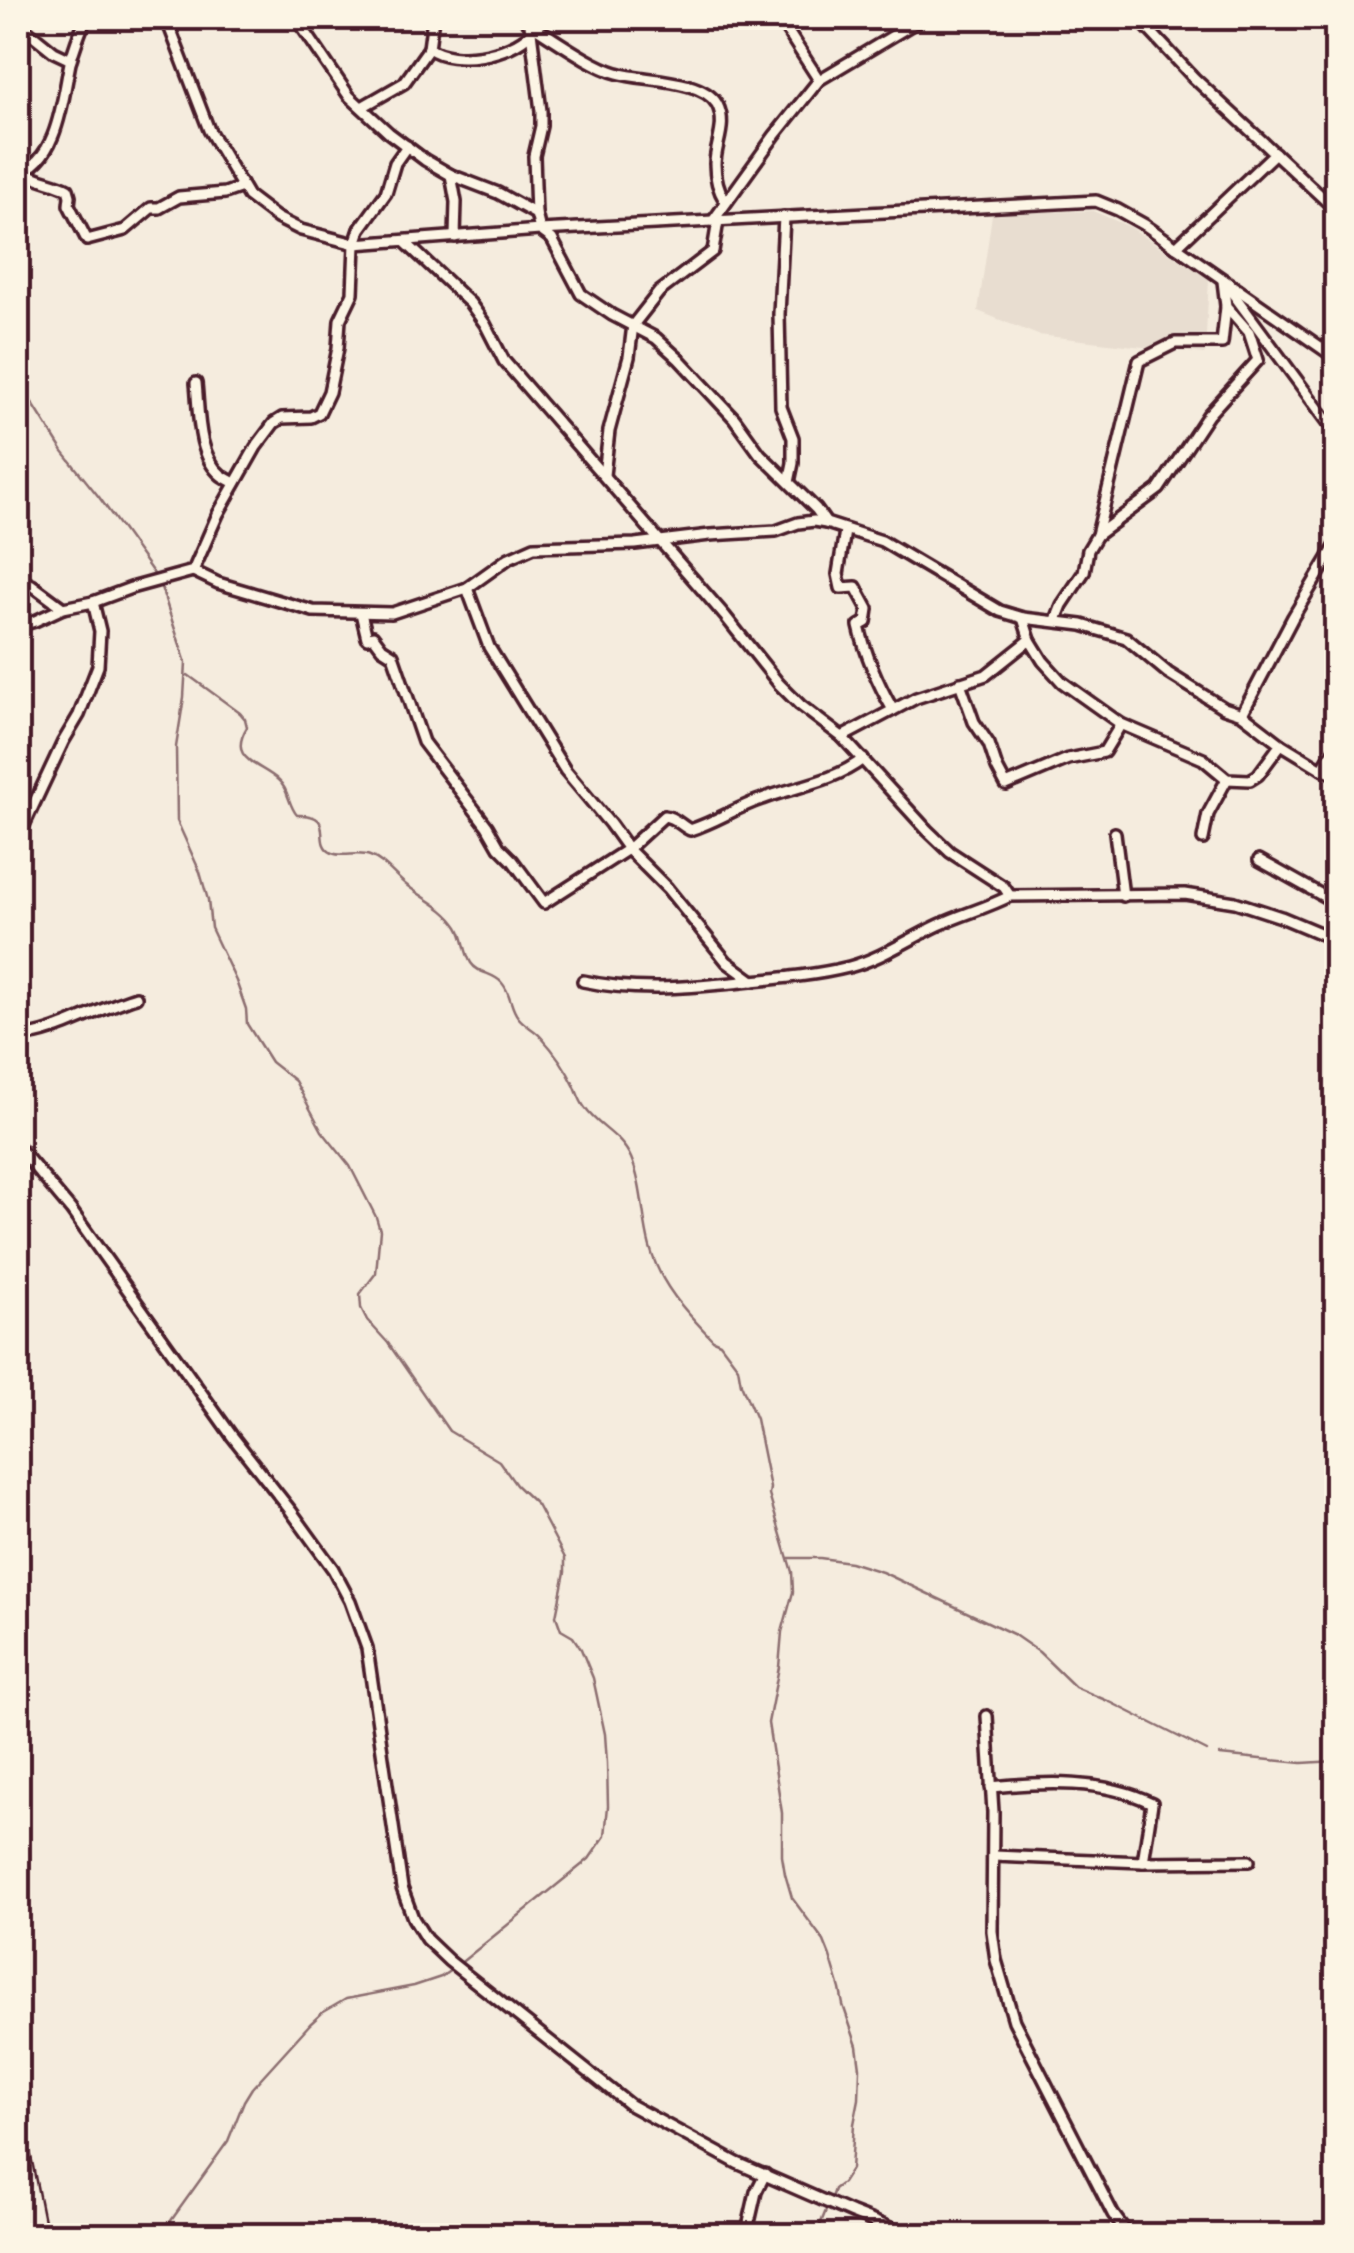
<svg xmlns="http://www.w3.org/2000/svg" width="1354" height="2253" font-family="'Comic Neue',sans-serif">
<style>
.built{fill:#e8ddd0}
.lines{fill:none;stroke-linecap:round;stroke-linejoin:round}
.stream{stroke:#8c6e70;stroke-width:2.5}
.minor-casing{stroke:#4a1f2b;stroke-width:16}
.minor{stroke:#fcf5e5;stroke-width:9}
.rail{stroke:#4a1f2b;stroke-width:2.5}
</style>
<rect width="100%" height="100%" fill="#f5ecde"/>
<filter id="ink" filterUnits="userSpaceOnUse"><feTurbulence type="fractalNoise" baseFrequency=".01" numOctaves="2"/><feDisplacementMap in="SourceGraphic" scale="20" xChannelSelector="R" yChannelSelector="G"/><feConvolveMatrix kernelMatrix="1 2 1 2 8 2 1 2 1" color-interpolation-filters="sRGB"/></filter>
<g filter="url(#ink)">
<!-- built -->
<polygon class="built" points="1093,211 1130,227 1209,279 1205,354 1038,335 978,311 992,215 1028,212"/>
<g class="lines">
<!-- stream -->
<g class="stream">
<polyline points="18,380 63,452 99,497 159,581 186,663 184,697 176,747 177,821 200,872 208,900 211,928 236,981 246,1009 247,1024 271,1062 295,1081 322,1131 350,1166 376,1217 380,1230 376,1273 360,1294 361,1308 367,1320 388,1343 449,1431 499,1461 516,1485 537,1505 565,1558 565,1572 556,1616 561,1630 573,1637 581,1649 593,1678 605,1734 607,1763 608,1806 605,1836 589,1859 458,1965"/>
<path d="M188,675l52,38 5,6 2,8c-20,33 12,36 31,53 11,9 10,25 19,35 42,-1 13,27 35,38 11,5 26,-2 38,3 14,5 24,19 35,28 19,15 40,23 53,43 7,11 6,25 13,36 7,11 23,10 31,20 9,10 8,24 16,34 7,9 16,12 23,20 13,14 26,33 34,50 3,8 5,14 10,21 13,19 36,27 46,50 12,28 11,60 19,89 10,38 36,65 63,93l7,3 18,24 3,17 15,35 14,69 -1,7 23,77 1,20 -11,40 -3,35 -11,56 14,90v43l3,18 7,24 32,43 6,15 10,33 3,16 14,41 3,22 -1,31 -5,25 -3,45 -9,14 -8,6 -4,12"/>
<polyline points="789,1558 820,1558 850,1562 882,1572 1013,1634 1039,1652 1075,1687 1110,1702 1207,1751"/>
<polyline points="1220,1755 1302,1763 1336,1761"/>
<polyline points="827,2208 820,2225 831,2236"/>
<polyline points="160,2236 228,2141 244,2101 252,2088 310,2024 322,2013 346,1999 414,1986 441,1977 451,1970"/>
</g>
<defs>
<g id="minor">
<polyline points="166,18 209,130 248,196 277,218 301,230 355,244 540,230 1096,201 1118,210 1145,225 1336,358"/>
<polyline points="296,18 349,96 389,133 425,160 451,175 498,193 536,214"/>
<path d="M433,18l-4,30c25,18 81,7 102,-15"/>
<path d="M524,18l6,6c23,14 63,43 87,49 27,8 84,5 100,31 11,21 -2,40 -2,60 0,13 4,27 10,37"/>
<polyline points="779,18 819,80"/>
<polyline points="1138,18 1194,78 1336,210"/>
<polyline points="18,23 54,52 71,60"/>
<polyline points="530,24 541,111 541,126 534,156 536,214 540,230 552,239 581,294 612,315 656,338 679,359 734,418 760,454 816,509 826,523 882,541 1000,611 1023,618 1082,625 1126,638 1168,673 1224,708 1242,714 1281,744 1322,769 1336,775"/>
<polyline points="362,107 404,83 429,48"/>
<path d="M24,171c13,10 29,10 44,18l2,7 -1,9 18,35 38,-10 26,-22h8l20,-11 46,-4 17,-6"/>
<path d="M18,172c40,-10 45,-76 52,-109 4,-15 10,-31 16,-45"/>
<polyline points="451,175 456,202 455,237"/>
<polyline points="784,217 779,314 781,407 793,438 793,463 789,482"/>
<polyline points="713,221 775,135 819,80 923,18"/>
<polyline points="404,241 470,303 485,324 504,361 725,616 779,684 800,705 842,737 927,830 950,852 1004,887 1010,896"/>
<polyline points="1176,247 1275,153"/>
<polyline points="1228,287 1336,433"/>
<path d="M196,383c3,28 1,72 25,92 1,1 13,8 14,8"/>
<polyline points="604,475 609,431 629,357 633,325 659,292 713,251 718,221"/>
<path d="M845,531l-7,43 3,14 15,-1 12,22 -2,13 -7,4c7,31 18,56 34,84"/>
<polyline points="1097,535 1139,361 1175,343 1222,343 1226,307"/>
<polyline points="193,571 218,583 313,611 392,613 467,588 509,558 534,547 635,544 710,535 776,531 798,523 814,521 826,523"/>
<polyline points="18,579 32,585 63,608"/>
<polyline points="467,588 489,647 565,770 610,824 628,849 667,888 727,962 753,981"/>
<path d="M361,613l6,25 6,-2 9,12 11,7 30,87 64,84 12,21 14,14 31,42 84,-54 36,-33c11,1 17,10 26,14 26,-8 47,-23 72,-31 35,-13 71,-17 101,-40"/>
<polyline points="1023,618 1030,640 1043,661 1062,682 1121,724 1203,759 1227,779 1250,780 1258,775 1281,744"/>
<polyline points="1056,620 1062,605 1084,572 1088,550 1097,535 1159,489 1208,415 1258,360 1249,332 1226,306 1223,281"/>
<polyline points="18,626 35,621 63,608 93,602 131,588 193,571 218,514 256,447 274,423 282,418 311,417 319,413 329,392 338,348 340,320 353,293 355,244 360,229 386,193 395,163 407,146"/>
<polyline points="960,683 974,722 989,744 997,768 1006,785 1068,759 1104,752 1121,724"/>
<polyline points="1242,714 1293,617 1336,545"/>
<polyline points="842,737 916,698 986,675 1030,640"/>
<polyline points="1322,769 1336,747"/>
<polyline points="1115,833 1123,896"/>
<polyline points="18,838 63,742 79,715 98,666 100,631 93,602"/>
<polyline points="1203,839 1208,814 1227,779"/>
<polyline points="1259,860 1336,903"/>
<path d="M583,981c55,12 112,6 168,0 32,-3 66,-6 98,-14 33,-9 60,-28 90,-42 23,-11 48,-17 71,-29l175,-2 50,8 46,15 55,23"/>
<path d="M18,1037c37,-2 81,-29 118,-40"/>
<polyline points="18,1147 71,1210 232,1436 291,1511 333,1569 350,1601 367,1648 402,1888 413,1918 426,1939 449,1961 630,2105 737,2163 852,2213 911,2236"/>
<polyline points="987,1716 993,1812 992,1931 996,1960 1014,2021 1113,2214 1129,2236"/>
<path d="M991,1787c54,-5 112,-8 161,16l-9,59"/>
<polyline points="994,1856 1143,1862 1249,1861"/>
<polyline points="746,2236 756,2192 765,2174"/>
</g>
</defs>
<!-- minor casing -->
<use href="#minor" class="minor-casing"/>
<!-- minor -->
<use href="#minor" class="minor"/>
<!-- rail -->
<polyline class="rail" points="18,2091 47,2236"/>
</g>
</g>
<!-- margin -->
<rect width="1354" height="2253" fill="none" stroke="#fcf5e5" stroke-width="60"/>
<rect x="30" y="30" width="1294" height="2193" fill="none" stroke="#4a1f2b" stroke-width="4" filter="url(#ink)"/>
</svg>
